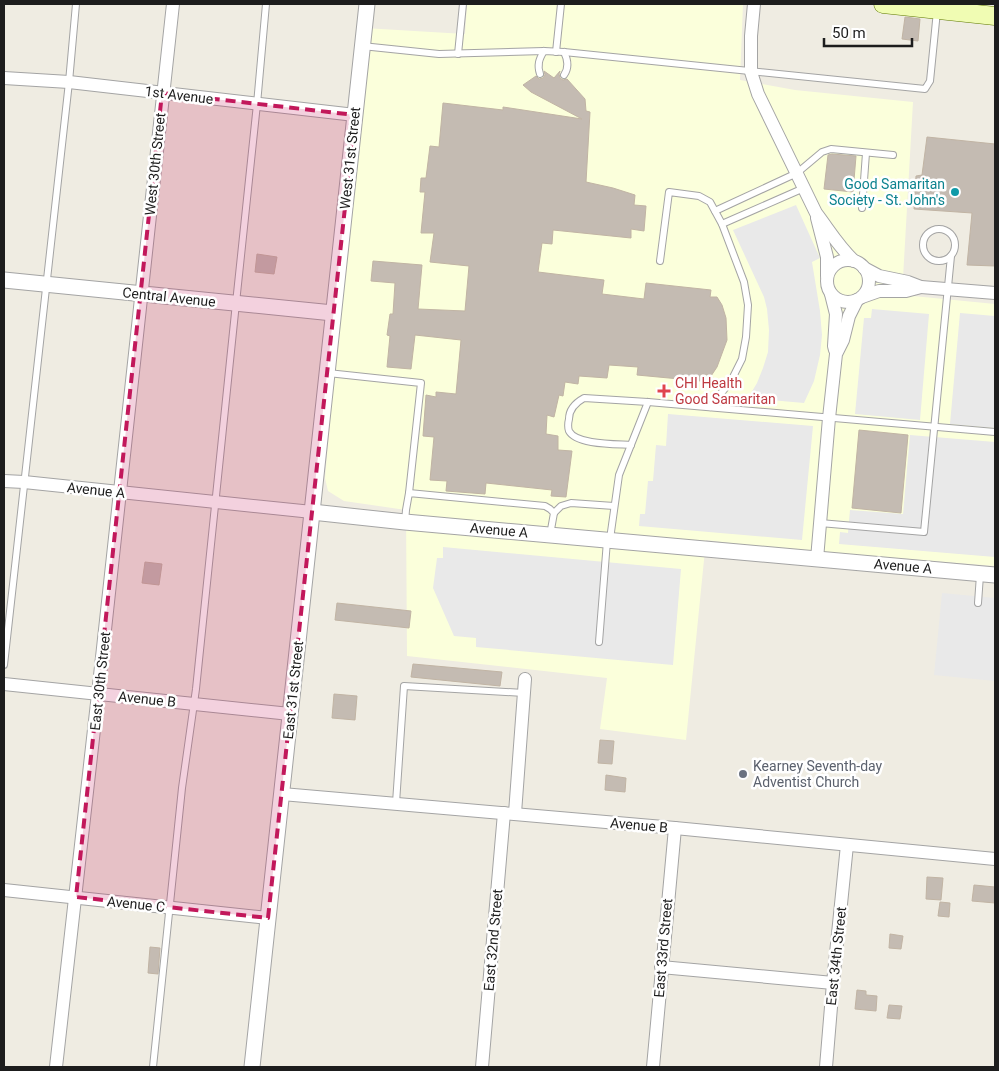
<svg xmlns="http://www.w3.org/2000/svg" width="999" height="1071" font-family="Roboto,sans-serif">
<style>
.education{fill:#fbffdb}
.parking{fill:#e9e9e9}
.building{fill:#c4bbb2;stroke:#c1b4a4}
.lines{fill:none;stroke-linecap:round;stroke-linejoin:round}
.service-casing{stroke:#a4a4a4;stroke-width:8}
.minor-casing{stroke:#a4a4a4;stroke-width:14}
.tertiary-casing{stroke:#a4a4a4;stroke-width:17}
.secondary-casing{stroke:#5e7800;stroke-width:19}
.service{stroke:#fff;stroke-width:6}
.minor{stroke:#fff;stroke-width:12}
.tertiary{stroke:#fff;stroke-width:15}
.secondary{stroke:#f0fcb3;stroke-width:18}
.marked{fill:#c2185b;fill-opacity:0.2;stroke:#c2185b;stroke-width:4;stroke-dasharray:10 6;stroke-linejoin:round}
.culture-dot{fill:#0f9aa8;stroke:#fff;stroke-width:2}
.health-dot{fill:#e0444e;stroke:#fff;stroke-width:2}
.worship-dot{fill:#6b7280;stroke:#fff;stroke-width:2}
.labels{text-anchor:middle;stroke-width:5;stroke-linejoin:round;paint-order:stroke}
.street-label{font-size:14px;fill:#1d1d1d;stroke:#fff}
.culture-label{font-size:14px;fill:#0d838f;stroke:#fff;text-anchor:end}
.health-label{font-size:14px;fill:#be3a42;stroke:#fff;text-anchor:start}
.worship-label{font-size:14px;fill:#5b616d;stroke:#fff;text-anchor:start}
</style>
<rect width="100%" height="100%" fill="#efece2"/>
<!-- education -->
<polygon class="education" points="467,4 743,4 740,80 795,90 913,102 903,278 903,295 995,304 995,566 762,547 706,540 686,740 600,729 607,678 407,656 406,510 344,501 328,491 325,478 364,28 465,34"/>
<!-- parking -->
<g class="parking">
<polygon points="796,205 820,258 812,262 820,311 822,335 820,355 814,381 804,403 748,398 757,383 763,368 768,352 769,330 767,309 764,297 733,230"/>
<polygon points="872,309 929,314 920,420 855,414 864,318 871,318"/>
<polygon points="960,313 995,316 995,428 950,424"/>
<polygon points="668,414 813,426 802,540 639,526 640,514 645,514 648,481 653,481 656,445 666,446"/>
<polygon points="910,435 995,442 995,557 839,544 840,532 848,533 850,510 903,514"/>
<polygon points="443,547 681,569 673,665 476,647 476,638 454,636 433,588 437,558 443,558"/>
<polygon points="942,593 995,598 995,681 934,675"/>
</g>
<!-- building -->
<g class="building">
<polygon points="905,17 920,19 918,41 902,39"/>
<polygon points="544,71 554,78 560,71 559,74 560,78 563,80 567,79 585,99 586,111 590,112 586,182 613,188 635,195 634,205 646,206 644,231 631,229 631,238 553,230 552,244 542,243 538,272 604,280 602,294 644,299 646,283 711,290 710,297 717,297 722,305 726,318 727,340 717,367 711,376 702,374 701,381 637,375 638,367 609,365 607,378 579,376 578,384 565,382 563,396 559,395 554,417 547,415 546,434 558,436 558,450 572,451 566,497 551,496 552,490 486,483 485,494 446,491 447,481 430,480 434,437 423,436 426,395 436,397 436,392 456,394 461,340 415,335 411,369 387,367 390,336 387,335 390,314 393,314 395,283 371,281 373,261 422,265 418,309 465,311 469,266 430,262 434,233 421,233 425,192 420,192 421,178 426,178 430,146 439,147 443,103 503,110 503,107 582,119 531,92 523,85 536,76 539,79 543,78 545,75"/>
<polygon points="927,137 995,144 995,266 967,265 972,213 914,209 916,176 922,175"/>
<polygon points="832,154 856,156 853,192 824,189 828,155"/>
<polygon points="257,254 277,257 274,274 255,272"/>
<polygon points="859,430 908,435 901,513 852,508"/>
<polygon points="145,562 162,564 159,585 142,583"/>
<polygon points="337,603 411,611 409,628 335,620"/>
<polygon points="413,664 502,672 500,686 411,677"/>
<polygon points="334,694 357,696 355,720 332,718"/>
<polygon points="600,740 614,741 612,764 598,763"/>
<polygon points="606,775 626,778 625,792 605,790"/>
<polygon points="927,877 943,878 941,900 926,899"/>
<polygon points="974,885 995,887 995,903 972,901"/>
<polygon points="940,902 950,903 949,917 938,916"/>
<polygon points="890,934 903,936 901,949 889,948"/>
<polygon points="150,947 160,948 158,974 148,973"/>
<polygon points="857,990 866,991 866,995 877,996 876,1011 855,1009"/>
<polygon points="889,1005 902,1006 900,1019 887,1018"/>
</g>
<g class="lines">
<defs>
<g id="service">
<polyline points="362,46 439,54 544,51 564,52 925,89 930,81 937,11"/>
<polyline points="556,52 561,4"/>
<path d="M564,52c4,8 5,16 0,23"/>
<polyline points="458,54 463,4"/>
<path d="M540,74c-3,-9 -1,-15 4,-23"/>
<polyline points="862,208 866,153"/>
<polyline points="715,211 797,173 822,152 831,149 893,155"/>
<polyline points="722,224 804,188"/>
<circle cx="939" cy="245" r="16"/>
<polyline points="660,261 669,192 699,196 710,202 722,224 744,282 748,305 746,337 742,359 731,381 710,407"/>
<polyline points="328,373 421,383 409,493"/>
<path d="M631,445c-14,-1 -55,0 -62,-14 -1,-3 -1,-8 0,-12 0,-10 6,-16 15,-21l64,4 347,30"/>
<polyline points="554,513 561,506 571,503 614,506"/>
<polyline points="405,522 406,510 409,493 545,506 550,509 554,513 550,535"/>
<polyline points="820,523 924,532 951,256"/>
<polyline points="610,539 619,475 648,402"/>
<polyline points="978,603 980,575"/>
<polyline points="599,642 607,541"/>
<polyline points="4,665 69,82 76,4"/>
<polyline points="396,803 404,686 524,693"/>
<polyline points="153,1067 182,788 196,689 236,303 257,104 266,4"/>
</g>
<g id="minor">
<path d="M754,4l-3,32v36l7,22 58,119c13,17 22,33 38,48"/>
<polyline points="4,78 69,82 355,115"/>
<polyline points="817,218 827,257 827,276"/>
<circle cx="848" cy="281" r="21"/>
<polyline points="864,268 879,276 908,282 921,287 995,293"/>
<polyline points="831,294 836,314 834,346 835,350"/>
<polyline points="862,297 879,291 906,291 921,287"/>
<polyline points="4,481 24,482 312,512"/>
<polyline points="817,559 829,418 836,354 843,340 849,316 857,300"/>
<polyline points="4,684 290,714"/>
<polyline points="282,794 675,828 995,859"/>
<polyline points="515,813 525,679"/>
<polyline points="4,890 268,918"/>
<polyline points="661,967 833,983"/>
<polyline points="56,1067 98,694 173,4"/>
<polyline points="482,1067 504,813"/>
<polyline points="653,1067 675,828"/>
<polyline points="826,1067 833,983 847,845"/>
</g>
<g id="tertiary">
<polyline points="4,280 333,313"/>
<polyline points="312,512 405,522 995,575"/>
<polyline points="252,1067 367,4"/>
</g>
<polyline id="secondary" points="883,4 995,16"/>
</defs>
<!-- service casing -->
<use href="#service" class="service-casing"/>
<!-- minor casing -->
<use href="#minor" class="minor-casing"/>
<!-- tertiary casing -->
<use href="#tertiary" class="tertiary-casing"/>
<!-- secondary casing -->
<use href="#secondary" class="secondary-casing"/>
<!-- service -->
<use href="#service" class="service"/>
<!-- minor -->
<use href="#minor" class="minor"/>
<!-- tertiary -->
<use href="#tertiary" class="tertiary"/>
<!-- secondary -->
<use href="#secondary" class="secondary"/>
</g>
<!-- marked area -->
<path class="marked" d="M162,93l193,22 -87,803 -192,-21z"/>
<!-- markers -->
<circle class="culture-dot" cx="955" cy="192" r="5"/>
<path class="health-dot" d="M661.5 383.5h5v5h5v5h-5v5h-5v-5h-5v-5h5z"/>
<circle class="worship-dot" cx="743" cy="774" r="5"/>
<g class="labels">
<!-- street labels -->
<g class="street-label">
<text transform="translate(179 95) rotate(7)" y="5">1st Avenue</text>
<text transform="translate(350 158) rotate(-84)" y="5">West 31st Street</text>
<text transform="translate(155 164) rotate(-84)" y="5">West 30th Street</text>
<text transform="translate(169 297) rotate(6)" y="5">Central Avenue</text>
<text transform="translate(96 490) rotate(6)" y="5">Avenue A</text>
<text transform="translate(499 530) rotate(5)" y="5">Avenue A</text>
<text transform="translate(903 566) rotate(5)" y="5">Avenue A</text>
<text transform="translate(100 681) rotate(-84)" y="5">East 30th Street</text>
<text transform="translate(293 690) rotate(-84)" y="5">East 31st Street</text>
<text transform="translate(147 699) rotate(6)" y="5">Avenue B</text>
<text transform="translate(639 825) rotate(5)" y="5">Avenue B</text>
<text transform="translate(136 904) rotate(6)" y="5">Avenue C</text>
<text transform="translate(493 940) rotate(-85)" y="5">East 32nd Street</text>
<text transform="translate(663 948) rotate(-85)" y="5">East 33rd Street</text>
<text transform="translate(836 956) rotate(-84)" y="5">East 34th Street</text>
</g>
<!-- culture labels -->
<g class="culture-label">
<text x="945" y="189">Good Samaritan<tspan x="945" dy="16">Society - St. John's</tspan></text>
</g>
<!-- health labels -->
<g class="health-label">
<text x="675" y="388">CHI Health<tspan x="675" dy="16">Good Samaritan</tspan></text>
</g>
<!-- worship labels -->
<g class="worship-label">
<text x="753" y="771">Kearney Seventh-day<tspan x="753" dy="16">Adventist Church</tspan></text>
</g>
</g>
<!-- border -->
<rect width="999" height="1071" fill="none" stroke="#1d1d1d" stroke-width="10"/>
<!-- scale -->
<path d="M824 38v8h88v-8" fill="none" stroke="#1d1d1d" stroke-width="2.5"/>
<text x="832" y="38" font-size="15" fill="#1d1d1d" stroke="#ffffff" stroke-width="4" paint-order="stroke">50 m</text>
</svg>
